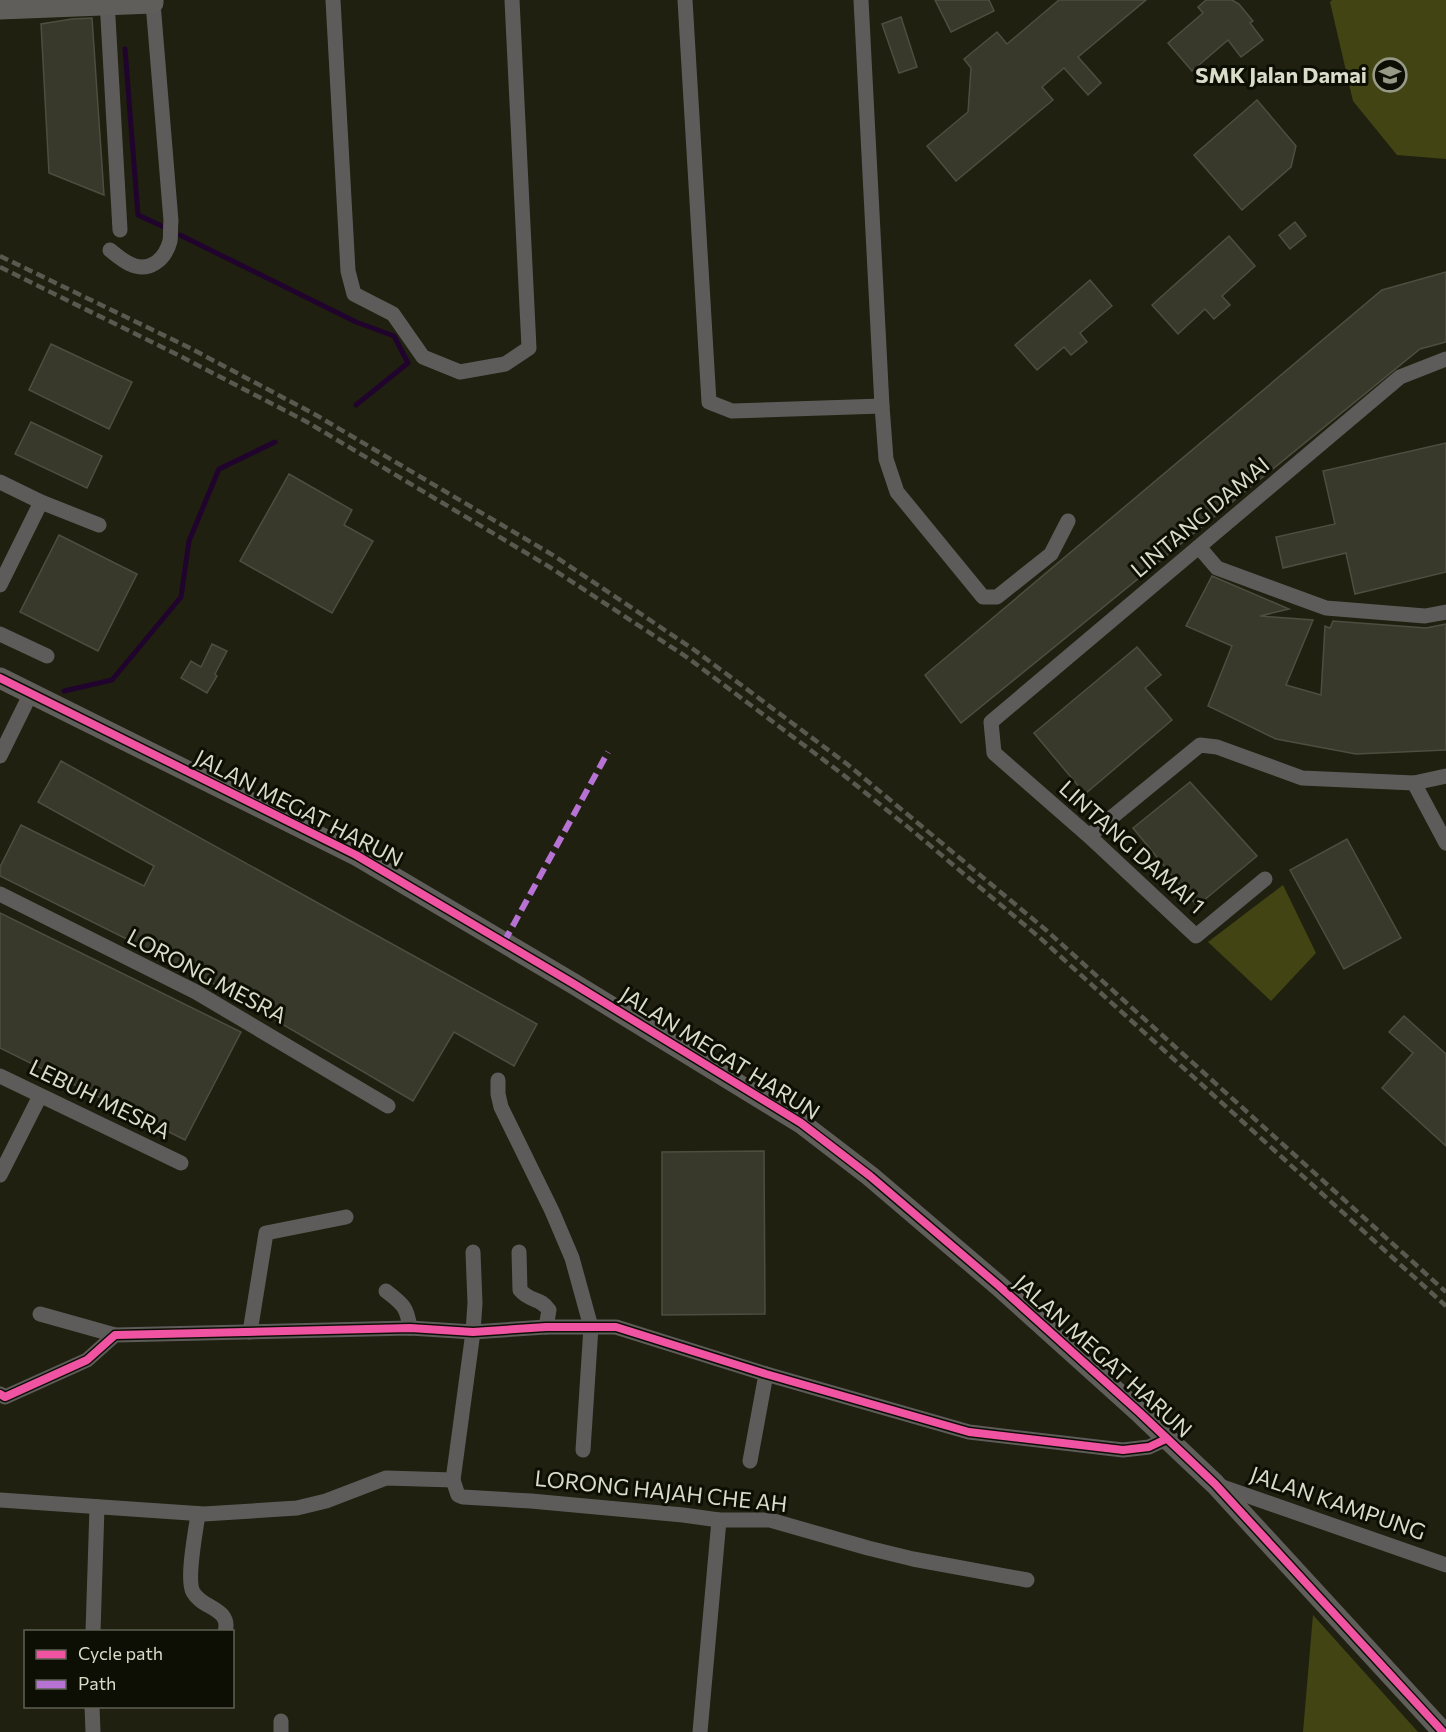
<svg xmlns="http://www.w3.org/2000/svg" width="1446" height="1732" font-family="Commissioner,sans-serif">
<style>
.green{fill:#424513}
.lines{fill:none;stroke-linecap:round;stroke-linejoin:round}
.stream{stroke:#20042e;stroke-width:5}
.building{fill:#38392a;stroke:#4d4e40;stroke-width:1.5}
.street{stroke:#5e5c5b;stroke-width:15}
.secondary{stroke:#605e5b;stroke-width:21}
.rail{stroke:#595950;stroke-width:4.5;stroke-dasharray:9 4.5;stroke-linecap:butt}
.quiet{stroke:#b673d3;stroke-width:6;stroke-dasharray:12 6;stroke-linecap:butt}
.cycleway-casing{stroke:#0e0f04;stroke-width:11}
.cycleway{stroke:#f153a3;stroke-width:8}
.labels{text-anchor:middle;stroke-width:6;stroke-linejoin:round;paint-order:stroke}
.poi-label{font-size:22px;font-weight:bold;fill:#d9dcc9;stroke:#0e0f04;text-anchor:end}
.street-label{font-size:22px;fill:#d9dcc9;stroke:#0e0f04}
</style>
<rect width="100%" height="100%" fill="#1f200f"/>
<!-- green -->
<g class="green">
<polygon points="1332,0 1446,0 1446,159 1397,155 1353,101 1330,2"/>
<polygon points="1283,885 1316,953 1271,1001 1208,942"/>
<polygon points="1313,1615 1418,1732 1303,1732"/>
</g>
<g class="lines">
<!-- stream -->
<g class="stream">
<polyline points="125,49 138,215 164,227"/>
<polyline points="180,235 356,322 394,336 408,363 356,405"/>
<polyline points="64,691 112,680 181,597 189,541 219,469 275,442"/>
</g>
</g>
<!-- building -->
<g class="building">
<polygon points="935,0 989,0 994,11 951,32"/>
<polygon points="1059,0 1146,0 1078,57 1101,83 1088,95 1064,68 1042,87 1053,100 956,181 927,146 968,112 971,68 964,59 997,32 1007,44"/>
<polygon points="1206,0 1232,0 1239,4 1253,21 1250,23 1263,40 1241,57 1228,40 1192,71 1168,43 1203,13 1198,7"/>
<polygon points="901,17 917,67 899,73 882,24"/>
<polygon points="92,18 104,195 49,173 41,24 72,19"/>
<polygon points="1257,100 1296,146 1291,167 1242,210 1194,155"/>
<polygon points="1295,222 1306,236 1290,249 1279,235"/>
<polygon points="1229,236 1255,266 1222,296 1230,305 1214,319 1205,309 1178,334 1152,305"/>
<polygon points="1446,272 1446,342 1420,349 961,723 925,675 1382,290"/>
<polygon points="1090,280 1112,306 1080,333 1087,342 1071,355 1064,347 1037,370 1015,345"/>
<polygon points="51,344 132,382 109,429 29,390"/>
<polygon points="31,422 102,456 87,488 15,454"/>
<polygon points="1446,443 1446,572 1355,594 1346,553 1283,568 1276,537 1335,524 1323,471"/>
<polygon points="289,474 352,510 344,525 373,541 332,613 240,561"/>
<polygon points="59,535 137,574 98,651 20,612"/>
<polygon points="1212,576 1289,609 1260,616 1313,620 1286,685 1321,695 1325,626 1330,628 1333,621 1426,628 1446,624 1446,750 1356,754 1276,739 1208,706 1232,646 1186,626"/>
<polygon points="212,644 227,651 215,674 217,676 207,693 181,678 191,661 201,667"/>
<polygon points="1137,647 1161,675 1145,688 1172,720 1085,794 1034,733"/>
<polygon points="61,761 537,1024 514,1066 454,1032 413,1101 197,974 0,876 0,867 21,825 144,886 154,866 38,802"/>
<polygon points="1190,782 1257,856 1197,906 1133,828"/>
<polygon points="1347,839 1401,938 1344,969 1290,870"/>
<polygon points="0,913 241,1032 185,1140 0,1048"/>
<polygon points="1404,1016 1446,1054 1446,1146 1382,1088 1413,1053 1389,1032"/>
<polygon points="764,1151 765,1314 662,1315 662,1152"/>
</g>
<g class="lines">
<!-- street -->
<g class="street">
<polyline points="107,0 120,230"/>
<polyline points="333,0 348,271 354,294 393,314 423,357 460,372 505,364 529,348 512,0"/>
<polyline points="685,0 709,402 732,411 882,406"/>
<polyline points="861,0 882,406 886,459 897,492 983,597 997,597 1051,554 1068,521"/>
<path d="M110,250c6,5 13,11 20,14 19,9 35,-4 40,-23 1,-6 0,-13 1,-20l-18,-218"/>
<polyline points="0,482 41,502 99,525"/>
<polyline points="1199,547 1217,568 1326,608 1425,616 1446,612"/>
<polyline points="0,585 41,502"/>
<polyline points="0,634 47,656"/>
<polyline points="0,756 31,693"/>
<polyline points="1414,783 1446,843"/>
<polyline points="1089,836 1200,745 1217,747 1302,778 1414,783 1446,776"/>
<polyline points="1265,879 1196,936 1089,836 994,753 991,722 1400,377 1446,359"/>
<polyline points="0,894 196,992 388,1106"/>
<polyline points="0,1076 181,1163"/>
<polyline points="498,1080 498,1094 501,1107 552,1211 572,1258 591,1327 583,1450"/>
<polyline points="0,1175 40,1096"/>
<polyline points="473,1252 475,1303 473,1332 453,1480 458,1495 463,1497 531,1501 683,1515 719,1520 770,1520 868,1548 913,1559 1027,1580"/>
<path d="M519,1252l1,38c10,12 20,7 29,20l-3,17"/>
<path d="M386,1291c17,13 21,16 24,37"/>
<polyline points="40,1314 115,1335"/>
<polyline points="250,1332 266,1233 346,1217"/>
<polyline points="0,1394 5,1397 87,1360 115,1335 410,1328 473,1332 546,1327 616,1327 766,1374 969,1432 1123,1450 1149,1447 1166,1439"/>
<polyline points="750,1461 766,1374"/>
<polyline points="1217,1485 1446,1565"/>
<polyline points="0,1500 204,1514 297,1508 326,1501 386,1478 453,1480"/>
<path d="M198,1514c-2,16 -12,65 -5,78 9,17 39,16 32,40"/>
<polyline points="93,1632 97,1507"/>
<polyline points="92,1706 93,1732"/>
<polyline points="281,1732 281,1721"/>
<polyline points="700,1732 719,1520"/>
</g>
<!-- secondary -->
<g class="secondary">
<polyline points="0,9 153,3 153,0"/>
<polyline points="0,678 356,855 574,984 801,1123 870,1176 999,1286 1140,1413 1215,1484 1443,1732"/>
</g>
<!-- rail -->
<g class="rail">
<polyline points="0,256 188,347 316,415 556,557 693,649 847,764 1046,930 1446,1292"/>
<polyline points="0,267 180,356 307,422 548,566 688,658 841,773 914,832 1039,937 1446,1306"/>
</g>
<!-- quiet -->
<polyline class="quiet" points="504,942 608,752"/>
<defs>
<g id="cycleway">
<polyline points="0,678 356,855 574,984 801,1123 870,1176 999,1286 1140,1413 1215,1484 1443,1732"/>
<polyline points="0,1394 5,1397 87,1360 115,1335 410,1328 473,1332 546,1327 616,1327 766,1374 969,1432 1123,1450 1149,1447 1166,1439"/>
</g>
</defs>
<!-- cycleway casing -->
<use href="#cycleway" class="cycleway-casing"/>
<!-- cycleway -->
<use href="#cycleway" class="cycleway"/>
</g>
<!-- icons -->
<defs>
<symbol id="school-ring" viewBox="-11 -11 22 22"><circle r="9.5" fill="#0e0f04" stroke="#989a88" stroke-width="1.5"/><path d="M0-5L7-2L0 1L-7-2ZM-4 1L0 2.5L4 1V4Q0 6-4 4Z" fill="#989a88"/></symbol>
</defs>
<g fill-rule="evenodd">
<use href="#school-ring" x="1371" y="56" width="38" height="38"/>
</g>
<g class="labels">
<!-- poi labels -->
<g class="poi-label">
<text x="1367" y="83">SMK Jalan Damai</text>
</g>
<!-- street labels -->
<g class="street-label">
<text transform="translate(1200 517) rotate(-40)" y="8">LINTANG DAMAI</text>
<text transform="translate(299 808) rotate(27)" y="8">JALAN MEGAT HARUN</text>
<text transform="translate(1132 847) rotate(42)" y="8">LINTANG DAMAI 1</text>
<text transform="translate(207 976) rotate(28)" y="8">LORONG MESRA</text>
<text transform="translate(720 1053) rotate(32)" y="8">JALAN MEGAT HARUN</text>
<text transform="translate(100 1099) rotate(26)" y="8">LEBUH MESRA</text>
<text transform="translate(1103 1356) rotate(42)" y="8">JALAN MEGAT HARUN</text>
<text transform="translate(661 1491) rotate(6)" y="8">LORONG HAJAH CHE AH</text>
<text transform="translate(1338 1503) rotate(19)" y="8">JALAN KAMPUNG</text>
</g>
</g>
<!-- legend -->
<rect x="24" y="1630" width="210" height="78" fill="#0e0f04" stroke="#5f6153" stroke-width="1.5"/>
<rect x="36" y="1650" width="30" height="9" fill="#f153a3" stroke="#5f6153" stroke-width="1.5"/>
<text x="78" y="1660" font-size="18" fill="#d9dcc9">Cycle path</text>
<rect x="36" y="1680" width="30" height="9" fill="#b673d3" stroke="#5f6153" stroke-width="1.5"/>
<text x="78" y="1690" font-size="18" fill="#d9dcc9">Path</text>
</svg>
